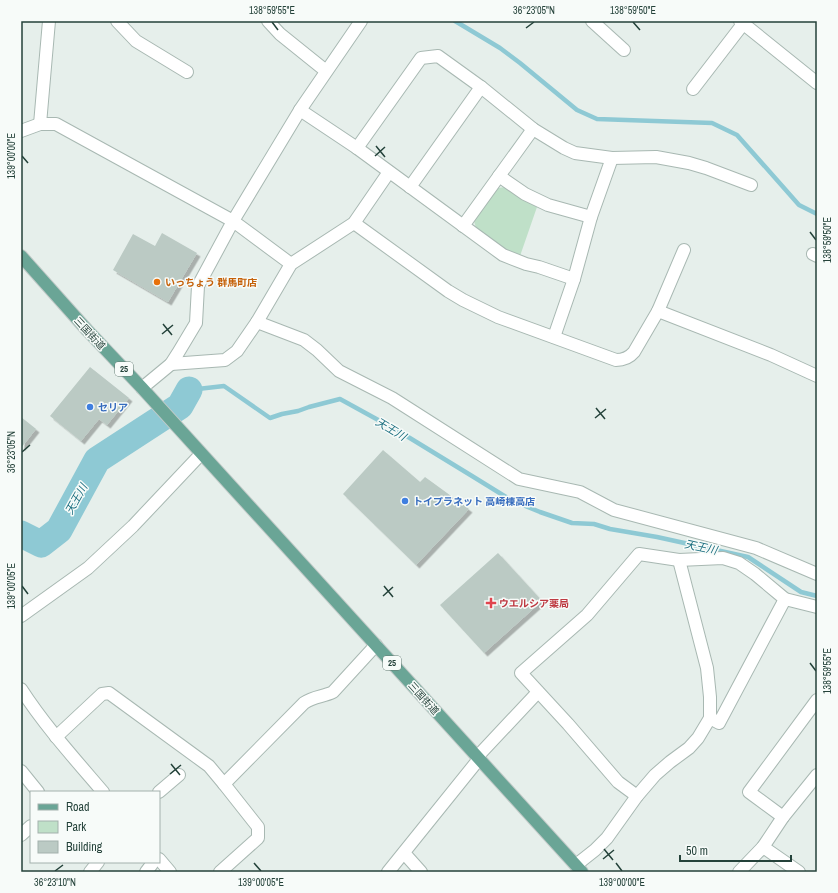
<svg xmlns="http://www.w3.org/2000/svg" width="838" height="893" font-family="'Archivo Narrow','Noto Sans JP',sans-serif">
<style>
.green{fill:#bfe0c8}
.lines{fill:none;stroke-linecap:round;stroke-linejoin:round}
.stream{stroke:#8ec9d4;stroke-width:4.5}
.river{stroke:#8ec9d4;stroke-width:27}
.building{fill:#bbcac4;filter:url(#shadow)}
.minor-casing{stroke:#a8b8b2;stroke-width:14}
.major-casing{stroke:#c2cac8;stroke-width:14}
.minor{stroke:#fff;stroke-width:12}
.major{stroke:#6aa596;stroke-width:12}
.ticks{fill:none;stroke:#24423a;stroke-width:1.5}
.food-dot{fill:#e8710a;stroke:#f7fbf9;stroke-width:1.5}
.shop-dot{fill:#3f7fe0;stroke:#f7fbf9;stroke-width:1.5}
.health-dot{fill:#e0444e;stroke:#f7fbf9;stroke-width:1.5}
.labels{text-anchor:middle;stroke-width:3;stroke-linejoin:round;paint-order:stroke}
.shield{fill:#f7fbf9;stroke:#637a73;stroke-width:1}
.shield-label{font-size:9px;font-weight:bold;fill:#24423a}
.food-label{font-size:10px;font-weight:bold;fill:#c56008;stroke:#f7fbf9;text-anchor:start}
.street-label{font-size:10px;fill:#24423a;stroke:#f7fbf9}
.shop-label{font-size:10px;font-weight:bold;fill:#366cbe;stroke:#f7fbf9;text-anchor:start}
.health-label{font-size:10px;font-weight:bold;fill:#be3a42;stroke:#f7fbf9;text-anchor:start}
.water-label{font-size:11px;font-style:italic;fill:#1c6f80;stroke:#f7fbf9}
.neatline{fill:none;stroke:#24423a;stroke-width:1.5}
.ticks-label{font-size:10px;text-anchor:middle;fill:#24423a}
</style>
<defs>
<filter id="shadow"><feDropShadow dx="3.5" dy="3.5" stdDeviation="0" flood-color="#0004"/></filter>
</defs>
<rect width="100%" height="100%" fill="#e6efeb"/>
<!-- green -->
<polygon class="green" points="505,187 522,199 537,207 520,256 509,253 476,228 474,221 498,188"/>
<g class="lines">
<!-- stream -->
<g class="stream">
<polyline points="455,21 500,48 520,63 577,110 597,119 712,123 737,135 799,205 817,214"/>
<polyline points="189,390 224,386 270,418 282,414 298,411 309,407 340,399 400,432 472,476 511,500 540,512 572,523 594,524 610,529 657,537 748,557 801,592 817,596"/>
</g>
<!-- river -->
<polyline class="river" points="21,534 41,544 59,530 97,460 180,406 189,390"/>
</g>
<!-- building -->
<g class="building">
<polygon points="162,233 197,253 168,302 113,270 133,234 155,246"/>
<polygon points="90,367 129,398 107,425 99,419 81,441 50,416"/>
<polygon points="21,417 36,429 21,448"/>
<polygon points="383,450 420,482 425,477 469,509 416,565 343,494"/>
<polygon points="498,553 542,601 484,653 440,605"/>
</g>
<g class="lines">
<defs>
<g id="minor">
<polyline points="117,21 136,41 187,72"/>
<polyline points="268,21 280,34 326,71"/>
<polyline points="592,21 624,50"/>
<polyline points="740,21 817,83"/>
<polyline points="693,89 743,24"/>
<polyline points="300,110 357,148 503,255 526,264 539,267 574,279"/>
<polyline points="40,124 49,21"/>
<polyline points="21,131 40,124 56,124 233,221 291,264"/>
<polyline points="357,148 421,58 438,56 481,87 533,129 564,148 575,153 612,158 656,157 689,163 706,168 751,185"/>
<polyline points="499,176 525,194 548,205 591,217"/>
<polyline points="410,187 481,87"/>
<path d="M354,223l94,68 15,9 35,17 118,43c8,0 13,-2 18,-8l24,-41 26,-61"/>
<polyline points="463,226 533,129"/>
<polyline points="813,254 817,256"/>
<polyline points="658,311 771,355 817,376"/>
<polyline points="257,322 304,340 317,350 339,371 392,398 519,479 580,492 614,510 756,548 817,574"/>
<polyline points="554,337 574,279 591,217 612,158"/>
<polyline points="171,364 225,360 237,351 257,322 291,264 354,223 389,172"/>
<polyline points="142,388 171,364 178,353 196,323 198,286 233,221 300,110 361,21"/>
<polyline points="21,616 88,568 133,526 201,454"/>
<path d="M21,689c24,37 53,69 82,103"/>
<polyline points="710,718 719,723 785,599"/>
<polyline points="56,737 102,694 109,693 209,766 224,784 258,827 258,838 220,872"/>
<polyline points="477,757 538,692"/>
<polyline points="21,771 38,792"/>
<path d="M224,784l80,-81c10,-7 19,-6 29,-11l43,-47"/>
<polyline points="159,792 179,775"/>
<polyline points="637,796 618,782 568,724 521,673 587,615 639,554 679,560 723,558 739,563 755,574 785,599 817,607"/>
<polyline points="783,817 749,792 817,700"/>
<polyline points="21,835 31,826"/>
<polyline points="763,847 799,872"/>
<polyline points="404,853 421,872"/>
<polyline points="159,859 170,872"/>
<polyline points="576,865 595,850 607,838 637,796 655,775 670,762 689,748 698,738 710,718 710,697 707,668 679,560"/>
<polyline points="90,872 98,862"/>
<polyline points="146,872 152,864 152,862"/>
<polyline points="388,872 479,759"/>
<polyline points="739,872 763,847 783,817 817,775"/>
</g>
<polyline id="major" points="21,256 87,330 142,388 582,872"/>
</defs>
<!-- minor casing -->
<use href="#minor" class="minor-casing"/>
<!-- major casing -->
<use href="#major" class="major-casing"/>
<!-- minor -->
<use href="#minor" class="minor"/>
<!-- major -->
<use href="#major" class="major"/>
</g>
<!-- ticks -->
<path class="ticks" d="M272,22l6,8M633,22l7,8M526,28l8,-6M376,146l9,11M22,156l6,7M375,156l10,-9M810,232l6,8M163,324l9,11M162,334l11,-9M596,408l9,11M595,418l11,-9M22,452l8,-7M22,586l6,8M384,586l9,11M383,596l10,-9M810,663l6,8M171,764l9,11M170,774l11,-9M604,849l9,11M603,859l11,-9M254,863l7,8M616,863l6,8M55,871l8,-6"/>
<!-- markers -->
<circle class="food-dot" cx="157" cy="282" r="4"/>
<g class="shop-dot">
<circle cx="90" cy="407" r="4"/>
<circle cx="405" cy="501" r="4"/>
</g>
<path class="health-dot" d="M489 597h4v4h4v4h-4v4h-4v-4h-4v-4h4z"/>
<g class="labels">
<!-- shield labels -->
<g class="shield">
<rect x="115" y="362" width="18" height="14" rx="3"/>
<rect x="383" y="656" width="18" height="14" rx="3"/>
</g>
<g class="shield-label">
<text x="124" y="372">25</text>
<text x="392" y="666">25</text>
</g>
<!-- food labels -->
<g class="food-label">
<text x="165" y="286">いっちょう 群馬町店</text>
</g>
<!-- street labels -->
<g class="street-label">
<text transform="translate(90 333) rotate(47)" y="4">三国街道</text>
<text transform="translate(424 698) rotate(48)" y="4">三国街道</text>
</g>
<!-- shop labels -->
<g class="shop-label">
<text x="98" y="411">セリア</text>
<text x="413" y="505">トイプラネット 高崎棟高店</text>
</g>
<!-- health labels -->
<g class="health-label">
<text x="499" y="607">ウエルシア薬局</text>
</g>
<!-- water labels -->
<g class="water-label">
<text transform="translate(391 429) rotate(31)" y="4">天王川</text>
<text transform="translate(76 499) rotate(-61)" y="4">天王川</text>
<text transform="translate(701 547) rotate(12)" y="4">天王川</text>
</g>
</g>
<!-- border -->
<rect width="838" height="893" fill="none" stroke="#f7fbf9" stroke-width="44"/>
<!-- legend -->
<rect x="30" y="791" width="130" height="72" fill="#f7fbf9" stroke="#a3b1ad"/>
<rect x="38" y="804" width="20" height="6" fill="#6aa596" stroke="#a3b1ad"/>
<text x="66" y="811" font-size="12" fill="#24423a">Road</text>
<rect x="38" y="821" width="20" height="12" fill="#bfe0c8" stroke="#a3b1ad"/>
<text x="66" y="831" font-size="12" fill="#24423a">Park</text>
<rect x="38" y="841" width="20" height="12" fill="#bbcac4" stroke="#a3b1ad"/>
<text x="66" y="851" font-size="12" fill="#24423a">Building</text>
<!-- scale -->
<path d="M680 855v6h111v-6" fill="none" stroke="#24423a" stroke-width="2"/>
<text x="686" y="855" font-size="12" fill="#24423a" stroke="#f7fbf9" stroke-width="3" paint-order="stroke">50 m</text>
<rect x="22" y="22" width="794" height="849" class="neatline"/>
<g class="ticks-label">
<text x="272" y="14">138°59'55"E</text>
<text x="534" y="14">36°23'05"N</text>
<text x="633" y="14">138°59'50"E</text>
<text transform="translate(11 156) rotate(-90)" y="4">139°00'00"E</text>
<text transform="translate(827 240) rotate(-90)" y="4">138°59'50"E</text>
<text transform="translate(11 452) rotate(-90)" y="4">36°23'05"N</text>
<text transform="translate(11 586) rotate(-90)" y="4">139°00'05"E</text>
<text transform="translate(827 671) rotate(-90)" y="4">138°59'55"E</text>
<text x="55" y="886">36°23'10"N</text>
<text x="261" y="886">139°00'05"E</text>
<text x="622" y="886">139°00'00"E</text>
</g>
</svg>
